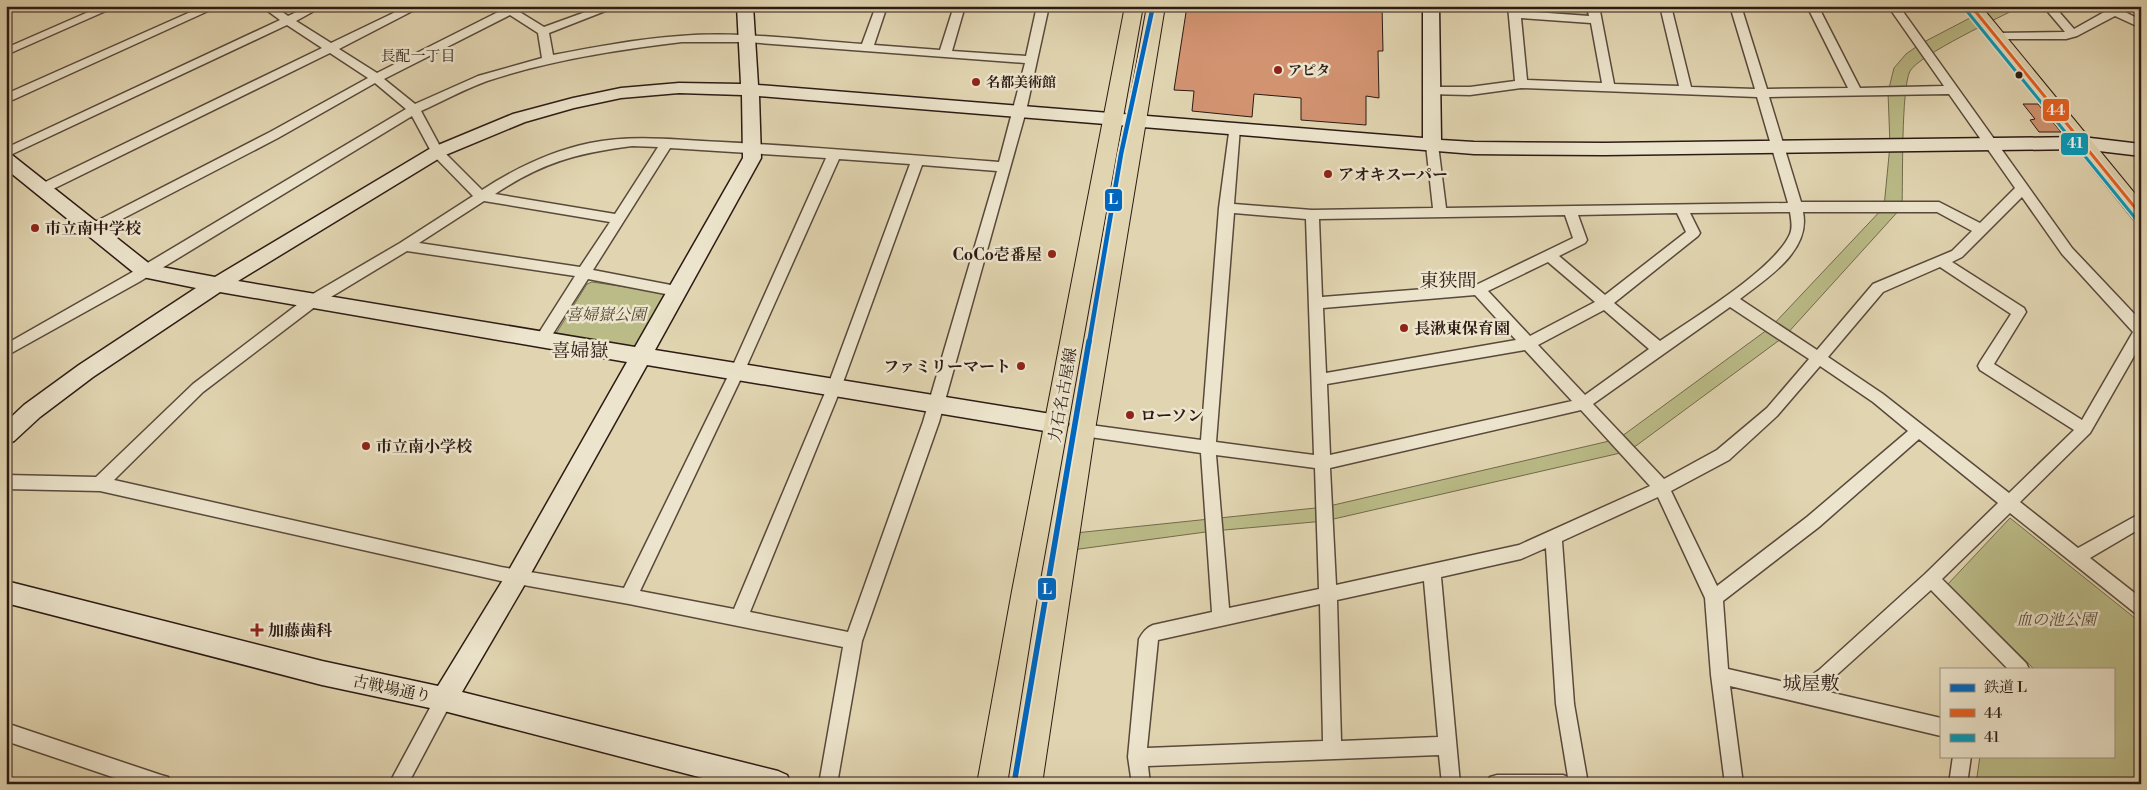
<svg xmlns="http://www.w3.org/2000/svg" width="2147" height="790" font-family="'Libre Bodoni','Noto Serif JP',serif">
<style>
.green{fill:#babb87;stroke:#736a4e}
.building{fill:#d29371;stroke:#2c1a14}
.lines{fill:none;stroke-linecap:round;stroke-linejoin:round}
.street-casing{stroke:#59493b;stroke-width:3}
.secondary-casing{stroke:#2c1a14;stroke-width:3}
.primary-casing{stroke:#2c1a14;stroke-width:2}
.street{fill:#ece4cc;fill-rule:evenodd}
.secondary{fill:#ece4cc;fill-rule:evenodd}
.primary{fill:#e1d5b1;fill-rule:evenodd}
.bus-1-casing{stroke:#ece4cc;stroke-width:6}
.bus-2-casing{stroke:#ece4cc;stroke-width:6}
.bus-1{stroke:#e86121;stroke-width:3}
.bus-2{stroke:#049bbb;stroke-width:3}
.rail-1-far1-casing{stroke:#ece4cc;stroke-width:8}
.rail-1-casing{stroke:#ece4cc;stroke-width:9}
.rail-1-far1{stroke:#0067c0;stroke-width:4.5}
.rail-1{stroke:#0067c0;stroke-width:5.5}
.poi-dot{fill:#8f2418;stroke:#ece4cc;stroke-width:2}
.bus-dot{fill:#2c1a14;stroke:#ece4cc;stroke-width:2}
.labels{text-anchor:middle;stroke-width:5;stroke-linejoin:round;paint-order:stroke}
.far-poi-label{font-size:14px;font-weight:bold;fill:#2c1a14;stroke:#ece4cc;text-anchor:start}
.far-neighbourhood-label{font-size:15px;fill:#2c1a14;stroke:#ece4cc}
.poi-label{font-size:16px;font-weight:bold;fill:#2c1a14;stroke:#ece4cc;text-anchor:start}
.park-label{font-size:16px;font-style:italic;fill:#574a36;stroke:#ece4cc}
.street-label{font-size:16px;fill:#2c1a14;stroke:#ece4cc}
.quarter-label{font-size:19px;fill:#2c1a14;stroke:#ece4cc}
.line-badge{stroke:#ece4cc;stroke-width:2}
.badge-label{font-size:14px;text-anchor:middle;font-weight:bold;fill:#fff}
</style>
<rect width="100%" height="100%" fill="#e1d5b1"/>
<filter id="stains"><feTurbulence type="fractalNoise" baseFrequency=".004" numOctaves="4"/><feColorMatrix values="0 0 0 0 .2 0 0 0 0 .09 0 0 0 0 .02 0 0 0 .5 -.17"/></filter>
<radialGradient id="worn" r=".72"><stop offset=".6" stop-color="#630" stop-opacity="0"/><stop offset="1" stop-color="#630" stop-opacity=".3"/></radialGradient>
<!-- green -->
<g class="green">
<polygon points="1519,6 1587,6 1587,18 1520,11"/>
<path d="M1993,6h29c-20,10 -103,49 -112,65 -9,18 -7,111 -8,136l-117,129 -156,115 -304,70 -112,10 -141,19 3,-17 250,-26 293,-68 153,-112 113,-120 6,-62 -2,-53 6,-24 12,-14 14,-10z"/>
<polygon points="592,282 667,293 642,346 633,349 555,335 587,284"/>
<polygon points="2010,518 2141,623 2141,784 1976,784 1980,756 2113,756 2113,669 2034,669 1948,584"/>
</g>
<!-- building -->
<g class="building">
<polygon points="1187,6 1382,6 1383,51 1378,51 1379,98 1366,96 1366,125 1301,120 1301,98 1254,94 1252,117 1192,111 1194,91 1174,90"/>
<polygon points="2023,104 2038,104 2061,132 2039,132 2030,120 2035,119"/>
</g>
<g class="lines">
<defs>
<g id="street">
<polygon points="6,6 14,6 6,10"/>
<polygon points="102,6 117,6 6,55 6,48"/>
<polygon points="204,6 219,6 6,103 6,94"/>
<path d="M261,6h13l14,10 21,-10h14l-27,15 35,22 77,-37h14l-83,43 38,24 133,-67h14l-6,5 26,16 58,-21h16l-69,27 4,22c42,-8 84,-16 127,-19 60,-5 122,4 182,8l14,-38h11l-13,39 66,5 14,-44h11l-13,45 74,5 11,-50h12l-23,105 -87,311 -77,219 -25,143h-18l24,-137 -214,-43 -128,-23 -401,-90 -94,-2v-14l90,2 97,-93 113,-86 94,-55 73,-47 -40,-41 -21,-39 -273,166 -133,74v-12l123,-70 277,-165 -31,-26 -97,55 -181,94h-10l-2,-3 2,-3 183,-94 98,-54 -38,-25 -281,138h-10l-1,-3 1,-3 283,-137 -35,-23 -281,132v-9l274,-128zM510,15l28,18 4,25 -64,18 -63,28 -31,-25zM682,42h65l278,21 -26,99c-92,-7 -184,-15 -277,-20 -44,-2 -89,-8 -132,1 -39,8 -74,25 -108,47l-40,-40 -21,-39c22,-10 44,-22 66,-30 64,-21 129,-31 195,-39zM632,146l26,1 -43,67 -120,-20c46,-31 82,-41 137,-48zM670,148l156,10 -96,214 -106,216 -123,-21 -387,-87 89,-88 113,-86 91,-55 168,25 -40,63 2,4h10l41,-64 88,17 5,-1 2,-4 -7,-5 -83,-16zM839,159l71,5 -83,224 -93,221 -94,-18 104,-219zM922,165l75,6 -74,251 -75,210 -98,-20 91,-224zM484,201l126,21 -30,45 -161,-24z"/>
<path d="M1508,6h12v5l69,5 -2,-10h12l15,78 65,2 -19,-80h11l20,81 64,2 -25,-83h11l26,83 81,-1 -41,-82h11l42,82 84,-2 -56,-80h11l173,242 69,73v23l-51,89 -70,69 58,46 63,-35v15l-51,30 51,40v18l-6,-3 -125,-100 -68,66 84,84 3,6h-21l-77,-79 -111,100 121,28v18l-211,-50 13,98h-18l-14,-109 -6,-77 -47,-101 -96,44 12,163 14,80h-100l2,-7 7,-2h66l5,2 -12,-73 -10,-156 -25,11 -80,18 19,207h-18l-3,-29 -291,11 2,18h-18l-4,-27 11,-118c4,-7 7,-11 14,-14l59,-13 -11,-159 -118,-17 -5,-2 -3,-4 3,-4 5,-2 118,16 18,-232 11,-83h8l2,3 -6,76 78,6 121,-2 -7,-63 6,-4 6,4 8,63 342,-5 -31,-106 -236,-9 -51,7 -43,-1 -2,-3 2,-3 4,-1h39l45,-6zM1521,18l70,5 11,60 -75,-3zM1949,94l66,94 -35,35 -41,-21h-138l-32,-105zM2022,197l40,57 71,78 -51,88 -88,-56 32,-52 -2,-4 -72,-46 10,-5zM1790,212c1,7 3,15 0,22 -15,35 -98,85 -130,107l-46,-38 84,-67 2,-3 -10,-20zM1803,212h134l35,19 -20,20 -79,33 -56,66 -77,-51c27,-21 71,-48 63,-87zM1234,213l72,6 8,236 -98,-13zM1677,213l9,19 -81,63 -46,-39 26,-13 2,-3 -9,-25zM1565,215l8,23 -97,47 -154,12 -3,-78zM1548,262l47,40 -65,34 -42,-45zM1940,267l71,47 -31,48 -2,4 2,4 94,60 -65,63 -126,-99 -55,-37 55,-65zM1475,295l41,45 -190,33 -3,-65zM1730,307l79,52 -42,49 -50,42 -53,29 -71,-75zM1604,310l45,39 -64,46 -47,-50zM1525,350l47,51 -242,54 -3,-71zM1820,366l53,36 35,29 -101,86 -90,69 -46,-95 58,-31 48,-44zM1581,410l69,76 -131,59 -183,40 -6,-117zM1919,439l79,64 -73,71 -106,96 -21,15 -70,-16 -5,-68 96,-74zM1216,455l99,13 4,121 -90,19zM1424,581l14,156 -97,4 -4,-141zM1320,604l3,137 -176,7 11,-108z"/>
<polygon points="2043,6 2054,6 2074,29 2115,6 2129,6 2123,11 2141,20 2141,28 2115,16 2077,36 2066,39 1995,39 1989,36 1995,33 2065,32"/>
<polygon points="444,690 450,693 453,699 408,784 389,784 438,693"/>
<polygon points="6,723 161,775 168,777 170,784 133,784 6,741"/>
<polygon points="1953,756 1971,756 1967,784 1949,784"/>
</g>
<path id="secondary" d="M737,6h16l5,79 665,53v-132h16l2,134 33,2 130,1 478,-6 59,7v12l-59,-7 -478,6 -130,-1 -715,-58 2,62 -106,192 402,65 8,3 3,6 -3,6 -8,3 -410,-68 -122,219 -63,108 316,79 9,4 4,9h-65l-282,-73 -122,-26 -316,-82v-22l316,80 116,25 71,-116 118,-208 -407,-70 -127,85 -53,40 -26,24 -8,3v-22l18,-17 55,-40 117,-77 -58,-12 -132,-107v-16l6,2 139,110 64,12 216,-129 82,-34 60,-16 48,-10 58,-5 62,1zM679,93l63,2 1,63 -108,189 -397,-66 205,-125 82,-34 49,-14 47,-10z"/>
<g id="primary">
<polygon points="1125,6 1143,6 1038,591 1007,784 977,784 1012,591"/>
<polygon points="1147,6 1165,6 1095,430 1042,784 1012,784 1071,430"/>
<polygon points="1962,6 1981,6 2141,201 2141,222 2134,220"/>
</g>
</defs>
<!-- street casing -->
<use href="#street" class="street-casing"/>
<!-- secondary casing -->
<use href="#secondary" class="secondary-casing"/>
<!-- primary casing -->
<use href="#primary" class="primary-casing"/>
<!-- street -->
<use href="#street" class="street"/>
<!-- secondary -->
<use href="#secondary" class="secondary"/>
<!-- primary -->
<use href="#primary" class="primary"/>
<defs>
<polyline id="bus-1" points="1971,6 2141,215"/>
<polyline id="bus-2" points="1966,10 2136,219"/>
</defs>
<!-- bus-1 casing -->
<use href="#bus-1" class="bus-1-casing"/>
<!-- bus-2 casing -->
<use href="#bus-2" class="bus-2-casing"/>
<!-- bus-1 -->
<use href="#bus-1" class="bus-1"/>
<!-- bus-2 -->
<use href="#bus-2" class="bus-2"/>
<defs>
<polyline id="rail-1-far1" points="1089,343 1121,154 1153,6"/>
<polyline id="rail-1" points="1014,784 1089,341"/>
</defs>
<!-- rail-1-far1 casing -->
<use href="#rail-1-far1" class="rail-1-far1-casing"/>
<!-- rail-1 casing -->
<use href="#rail-1" class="rail-1-casing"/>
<!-- rail-1-far1 -->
<use href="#rail-1-far1" class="rail-1-far1"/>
<!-- rail-1 -->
<use href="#rail-1" class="rail-1"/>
</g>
<!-- markers -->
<g class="poi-dot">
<circle cx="1278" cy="70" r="5"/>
<circle cx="976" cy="82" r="5"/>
<circle cx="1328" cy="174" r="5"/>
<circle cx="35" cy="228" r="5"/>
<circle cx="1052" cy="254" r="5"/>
<circle cx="1404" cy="328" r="5"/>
<circle cx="1021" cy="366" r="5"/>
<circle cx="1130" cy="415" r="5"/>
<circle cx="366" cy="446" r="5"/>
<path d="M254.5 622.5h5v5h5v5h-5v5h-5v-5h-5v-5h5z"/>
</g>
<circle class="bus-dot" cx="2019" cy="75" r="4.5"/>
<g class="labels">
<!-- far-poi labels -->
<g class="far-poi-label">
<text x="1288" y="75">アピタ</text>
<text x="986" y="87">名都美術館</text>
</g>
<!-- far-neighbourhood labels -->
<g class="far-neighbourhood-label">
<text x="418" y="61">長配一丁目</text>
</g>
<!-- poi labels -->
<g class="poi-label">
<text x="1338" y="180">アオキスーパー</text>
<text x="45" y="234">市立南中学校</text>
<text x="1042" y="260" text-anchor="end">CoCo壱番屋</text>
<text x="1414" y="334">長湫東保育園</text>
<text x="1011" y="372" text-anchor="end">ファミリーマート</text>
<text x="1140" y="421">ローソン</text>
<text x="376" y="452">市立南小学校</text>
<text x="268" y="636">加藤歯科</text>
</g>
<!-- park labels -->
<g class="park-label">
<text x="606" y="320">喜婦嶽公園</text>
<text x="2056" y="625">血の池公園</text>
</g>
<!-- street labels -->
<g class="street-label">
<text transform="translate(1062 395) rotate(-80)" y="6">力石名古屋線</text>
<text transform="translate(392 688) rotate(12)" y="6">古戦場通り</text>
</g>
<!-- quarter labels -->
<g class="quarter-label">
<text x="1448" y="287">東狭間</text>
<text x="580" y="357">喜婦嶽</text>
<text x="1811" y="690">城屋敷</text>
</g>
</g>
<g class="line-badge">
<rect x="2042" y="98" width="28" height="24" rx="5" fill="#e86121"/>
<rect x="2060" y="132" width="29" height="24" rx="5" fill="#049bbb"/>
<rect x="1104" y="188" width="19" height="24" rx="5" fill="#0067c0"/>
<rect x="1037" y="577" width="20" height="24" rx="5" fill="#0067c0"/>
</g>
<g class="badge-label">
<text x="2056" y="115">44</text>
<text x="2075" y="148">41</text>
<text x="1113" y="204">L</text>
<text x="1047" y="594">L</text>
</g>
<!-- margin -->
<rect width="2147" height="790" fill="none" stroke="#e1d5b1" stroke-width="25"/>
<rect x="8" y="8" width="2132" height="775" fill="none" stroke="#2c1a14" stroke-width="2.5"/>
<rect x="12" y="12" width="2122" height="765" fill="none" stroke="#2c1a14"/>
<!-- legend -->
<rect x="1940" y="668" width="175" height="90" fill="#ece4cc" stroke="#9f9382"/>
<rect x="1950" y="684" width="25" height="8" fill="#0067c0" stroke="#9f9382"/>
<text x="1984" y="692" font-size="15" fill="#2c1a14">鉄道 L</text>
<rect x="1950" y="709" width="25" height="8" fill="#e86121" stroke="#9f9382"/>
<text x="1984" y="718" font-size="15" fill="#2c1a14">44</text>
<rect x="1950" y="734" width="25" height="8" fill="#049bbb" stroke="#9f9382"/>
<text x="1984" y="742" font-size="15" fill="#2c1a14">41</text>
<rect width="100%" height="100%" filter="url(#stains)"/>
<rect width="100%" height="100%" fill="url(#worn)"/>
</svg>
